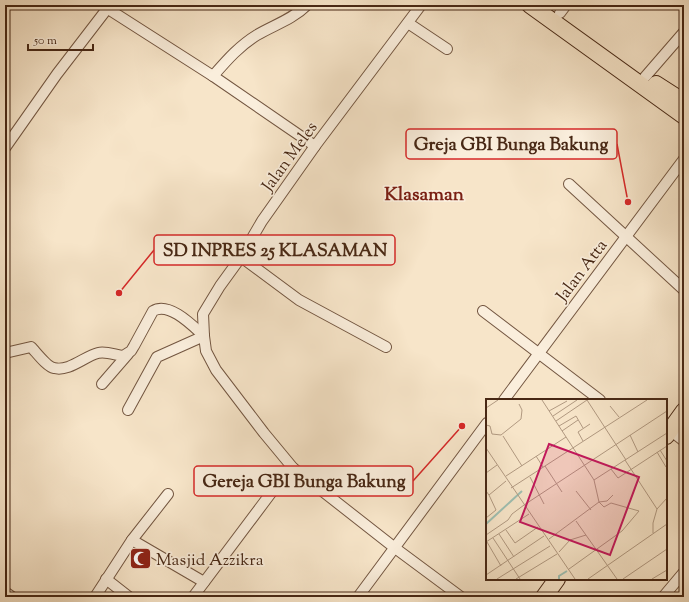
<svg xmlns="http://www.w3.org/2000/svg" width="689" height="602" font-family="'Sorts Mill Goudy',serif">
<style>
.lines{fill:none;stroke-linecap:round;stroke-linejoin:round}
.minor-casing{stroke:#735641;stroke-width:12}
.trunk-casing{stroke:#472714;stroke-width:18}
.minor{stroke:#faeedc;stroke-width:10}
.trunk{stroke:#f7e5c9;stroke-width:16}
.labels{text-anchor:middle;stroke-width:3.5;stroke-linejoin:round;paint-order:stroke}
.street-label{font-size:17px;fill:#472714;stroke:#faeedc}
.poi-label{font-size:17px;fill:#472714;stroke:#faeedc;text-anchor:start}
.quarter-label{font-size:19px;font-weight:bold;fill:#7a1f14;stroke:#faeedc}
.inset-river{fill:none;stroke:#9ebfb2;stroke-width:2}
.inset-road{fill:none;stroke:#b19981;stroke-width:1}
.view{fill:#c2185b;fill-opacity:0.15;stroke:#c2185b;stroke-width:2}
.inset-edge{fill:none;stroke:#472714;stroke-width:2}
.leader{fill:none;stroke:#d62828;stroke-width:1.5}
.callout-dot{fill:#d62828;stroke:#faeedc;stroke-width:1.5}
.callout{fill:#faeedc;stroke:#d62828;stroke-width:1.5}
.callout-label{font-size:18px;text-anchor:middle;font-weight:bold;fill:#472714}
</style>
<rect width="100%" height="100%" fill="#f7e5c9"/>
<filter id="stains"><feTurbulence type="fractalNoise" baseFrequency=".005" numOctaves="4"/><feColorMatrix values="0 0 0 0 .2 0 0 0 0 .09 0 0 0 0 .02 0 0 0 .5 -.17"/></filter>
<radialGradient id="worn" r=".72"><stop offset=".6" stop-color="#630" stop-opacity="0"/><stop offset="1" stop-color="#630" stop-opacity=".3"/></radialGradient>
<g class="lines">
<defs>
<g id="minor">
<polyline points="102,5 213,76 315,146"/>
<polyline points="421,5 315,146 262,221 241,257 220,286 203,314 204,336 206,351 216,370 264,433 293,468 395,548 461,597"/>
<polyline points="560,13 566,5"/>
<polyline points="408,23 447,49"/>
<path d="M213,76c14,-16 26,-30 44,-41 17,-10 36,-16 50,-30"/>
<polyline points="645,77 684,32"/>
<polyline points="5,148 57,74 110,5"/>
<polyline points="569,184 684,290"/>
<polyline points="241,257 299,300 386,347"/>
<polyline points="483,311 600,400"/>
<path d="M5,353l26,-6c5,5 16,20 23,21 15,4 31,-12 44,-15 8,-2 17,2 25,3l8,-5 3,-5 19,-35c16,-10 40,15 51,25"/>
<polyline points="102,384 128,354"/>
<polyline points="504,400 684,159"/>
<polyline points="128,410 157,357 204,336"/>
<polyline points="670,430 684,441"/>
<polyline points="132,540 168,494"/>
<polyline points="106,579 129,597"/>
<polyline points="5,592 12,597"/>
<polyline points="95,597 132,540 204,582"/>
<polyline points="193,597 271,493 293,468"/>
<polyline points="358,597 487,423"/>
<polyline points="663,597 684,572"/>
</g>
<g id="trunk">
<polyline points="530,5 684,116"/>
<polyline points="656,84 684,102"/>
<polyline points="666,436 684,411"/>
<polyline points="544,597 557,579"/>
</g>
</defs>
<!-- minor casing -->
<use href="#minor" class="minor-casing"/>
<!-- trunk casing -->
<use href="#trunk" class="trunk-casing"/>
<!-- minor -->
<use href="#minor" class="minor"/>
<!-- trunk -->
<use href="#trunk" class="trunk"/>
</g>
<!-- icons -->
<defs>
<symbol id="mosque-square" viewBox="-11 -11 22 22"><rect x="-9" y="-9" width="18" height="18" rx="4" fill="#8f2418" stroke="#faeedc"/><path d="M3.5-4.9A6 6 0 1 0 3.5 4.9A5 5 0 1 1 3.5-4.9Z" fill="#fff"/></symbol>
</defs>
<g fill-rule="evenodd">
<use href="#mosque-square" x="128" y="546" width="25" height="25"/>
</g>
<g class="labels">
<!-- street labels -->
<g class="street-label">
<text transform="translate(289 156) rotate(-54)" y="6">Jalan Meles</text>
<text transform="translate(581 270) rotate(-53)" y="6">Jalan Atta</text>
</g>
<!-- poi labels -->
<g class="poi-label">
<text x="156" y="565">Masjid Azzikra</text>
</g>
<!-- quarter labels -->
<g class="quarter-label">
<text x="424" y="200">Klasaman</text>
</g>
</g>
<!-- overview -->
<g transform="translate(486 399)">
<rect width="181" height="181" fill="#f7e5c9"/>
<path class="inset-river" d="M0,125l36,-33M73,180v-3l8,-5"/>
<path class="inset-road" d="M56,1l52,80 5,22M124,7l9,11M0,9l12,-8M63,12l18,-10M67,17l24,-16M70,22l31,-21 39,60M0,26l4,1 2,8 9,1 20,-16 1,-9 -3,-6M73,27l17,-10 7,12M76,32l16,-11M144,36l8,17M17,37l19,30M97,42l-5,-9 12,-8M0,49l89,131M174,51l7,11M171,53l9,15M50,57l7,11M139,61l32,49M59,67l17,26M125,70l7,9 49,-32M0,74l11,-8M20,77l60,-39M44,78l14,27M108,81l73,-47M25,89l136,-88M0,92l3,4 17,-14M90,92l15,19M113,103l8,-1 6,-6M0,119l10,-8 -7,-15M90,122l41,58M20,131l9,13 23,-16M167,134v-10l4,-14 10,-11M13,135l15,23M0,136l22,-15 4,-6 12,-9 143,-94M7,139l27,41M63,140l50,-37M0,143l43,-28M1,143l14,24M73,153l11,-12 16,-5M83,170l53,-38 17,-20 -28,-8 -7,4 -5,-5M0,176l58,-39M11,180l53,-33M30,180l41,-25M102,180l79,-55M137,180l44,-30M166,180l15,-9"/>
<path class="view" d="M63,45l90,33 -29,78 -90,-33z"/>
<rect width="181" height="181" class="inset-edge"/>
</g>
<!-- callouts -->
<path class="leader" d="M628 202L617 144M119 293L154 250M462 426L413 481"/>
<g class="callout-dot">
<circle cx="628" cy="202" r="4"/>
<circle cx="119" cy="293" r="4"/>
<circle cx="462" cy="426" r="4"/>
</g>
<g class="callout">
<rect x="406" y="129" width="211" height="30" rx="4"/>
<rect x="154" y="235" width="241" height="30" rx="4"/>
<rect x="194" y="466" width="219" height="30" rx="4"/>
</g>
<g class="callout-label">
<text x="511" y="150">Greja GBI Bunga Bakung</text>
<text x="275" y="256">SD INPRES 25 KLASAMAN</text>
<text x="304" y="487">Gereja GBI Bunga Bakung</text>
</g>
<!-- margin -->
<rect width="689" height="602" fill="none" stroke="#f7e5c9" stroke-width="20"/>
<rect x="6" y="6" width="677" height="590" fill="none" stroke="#472714" stroke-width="2"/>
<rect x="10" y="10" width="669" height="582" fill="none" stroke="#472714"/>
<!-- scale -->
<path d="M28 44v6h65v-6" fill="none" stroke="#472714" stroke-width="2"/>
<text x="34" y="44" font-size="12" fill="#472714" stroke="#faeedc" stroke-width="3" paint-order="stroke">50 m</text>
<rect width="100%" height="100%" filter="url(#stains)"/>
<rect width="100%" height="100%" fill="url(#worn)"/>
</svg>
